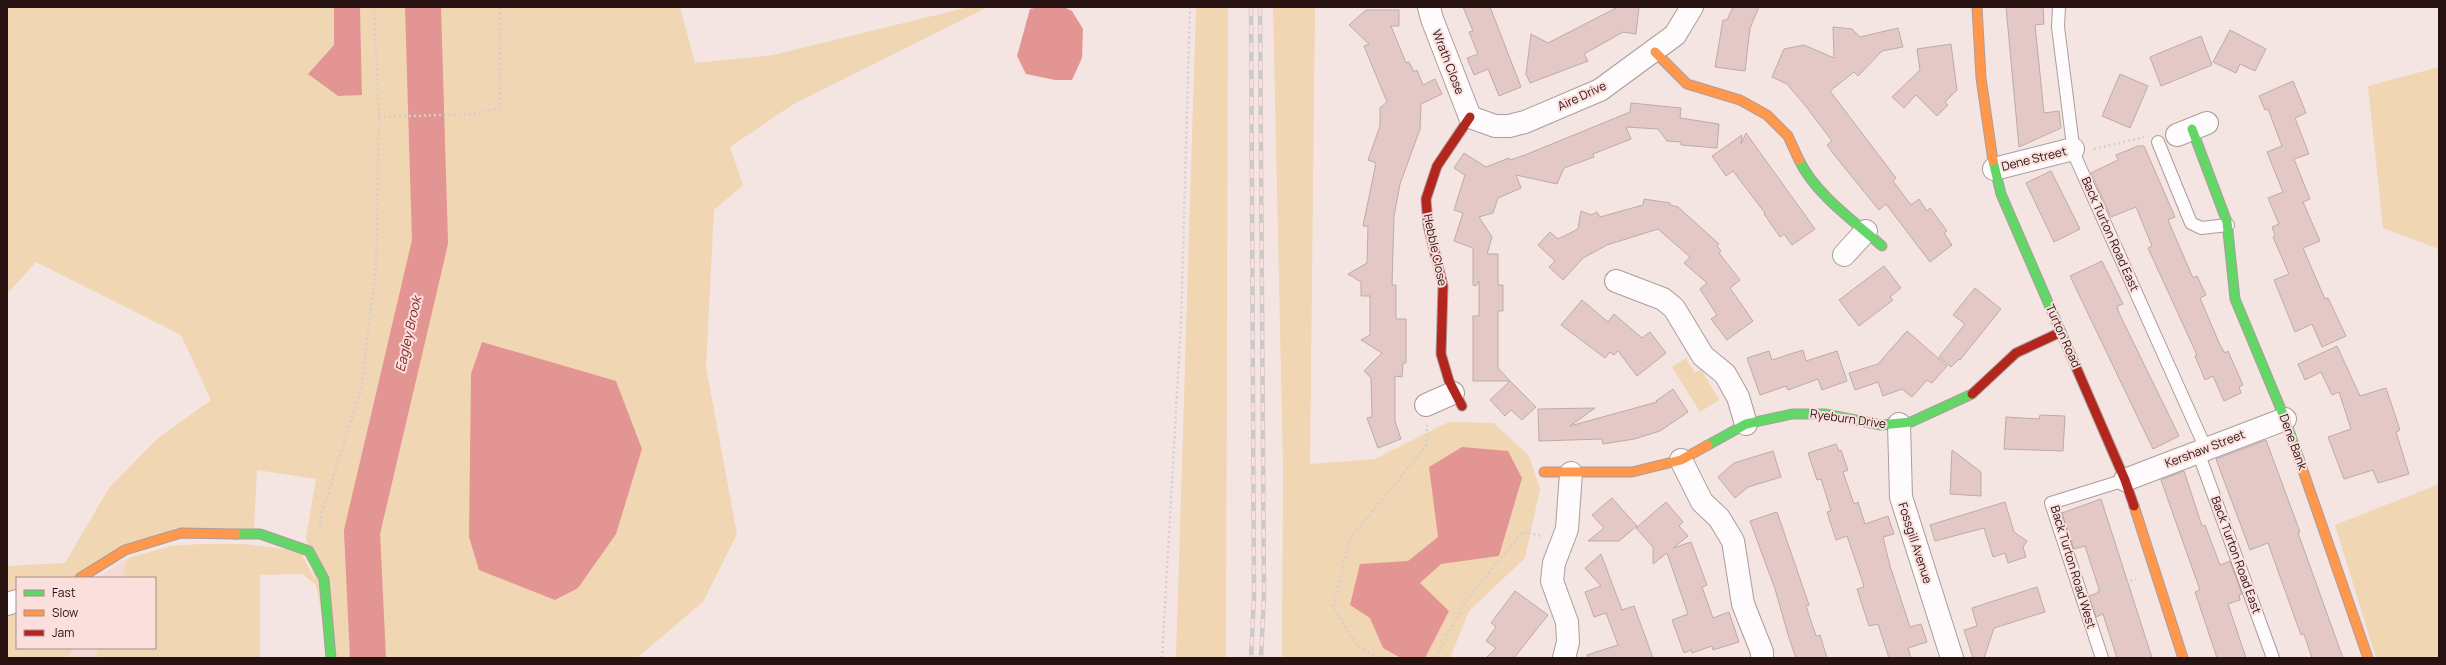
<svg xmlns="http://www.w3.org/2000/svg" width="2446" height="665" font-family="Manrope,sans-serif">
<style>
.built{fill:#f7d8d5}
.green{fill:#f0d6b2}
.water{fill:#e39593}
.lines{fill:none;stroke-linecap:round;stroke-linejoin:round}
.river{stroke:#e39593;stroke-width:36}
.building{fill:#e4c8c6;stroke:#bcaba9}
.lane-casing{stroke:#ad9c9b;stroke-width:14}
.street-casing{stroke:#ad9c9b;stroke-width:24}
.fast-casing{stroke:#ad9c9b;stroke-width:11}
.slow-casing{stroke:#ad9c9b;stroke-width:11}
.jam-casing{stroke:#ad9c9b;stroke-width:11}
.path{stroke:#d4cfcf;stroke-width:2.5;stroke-dasharray:2 3;stroke-linecap:butt}
.lane{stroke:#fdfbfb;stroke-width:12}
.street{stroke:#fdfbfb;stroke-width:22}
.fast{stroke:#63d668;stroke-width:9}
.slow{stroke:#ff974d;stroke-width:9}
.jam{stroke:#b3261e;stroke-width:9}
.rail-casing{stroke:#cec8c8;stroke-width:4.5}
.rail{stroke:#fadfdd;stroke-width:3;stroke-dasharray:9;stroke-linecap:butt}
.labels{text-anchor:middle;stroke-width:4;stroke-linejoin:round;paint-order:stroke}
.street-label{font-size:12px;fill:#281211;stroke:#fadfdd}
.water-label{font-size:13px;font-style:italic;fill:#7a1b21;stroke:#fadfdd}
</style>
<rect width="100%" height="100%" fill="#f4e5e3"/>
<!-- built -->
<g class="built">
<polygon points="128,558 122,578 97,578"/>
<polygon points="72,648 99,648 96,658 69,658"/>
</g>
<!-- green -->
<g class="green">
<polygon points="7,7 334,7 334,45 308,74 338,96 362,94 360,7 419,7 430,229 430,7 680,7 695,63 773,55 969,7 988,7 795,103 730,147 743,185 714,210 706,367 737,534 703,602 637,658 331,658 306,537 316,479 257,470 254,529 175,528 87,578 17,578 17,648 72,648 69,658 7,658 7,566 65,563 109,488 157,439 211,400 181,335 36,262 7,294"/>
<polygon points="1196,7 1228,7 1226,658 1176,658"/>
<polygon points="1273,7 1315,7 1310,464 1375,459 1449,422 1494,423 1529,456 1540,489 1525,558 1469,611 1450,658 1282,658 1283,466"/>
<polygon points="2439,67 2439,249 2383,228 2368,86"/>
<polygon points="1686,358 1695,373 1701,369 1719,400 1700,412 1672,367"/>
<polygon points="2439,484 2439,658 2376,658 2335,525"/>
<polygon points="201,544 244,544 300,551 318,586 302,574 260,575 260,658 96,658 99,648 155,648 155,578 122,578 128,558 171,546"/>
</g>
<!-- water -->
<g class="water">
<polygon points="334,7 360,7 362,95 338,96 308,74 334,45"/>
<polygon points="1039,7 1064,7 1072,11 1083,29 1082,58 1072,80 1055,80 1026,74 1017,56 1030,9"/>
<polygon points="482,342 616,381 642,449 616,534 578,588 555,600 479,570 469,537 471,374"/>
<polygon points="1462,447 1508,451 1522,478 1499,556 1441,564 1420,583 1449,611 1425,658 1401,658 1383,648 1370,618 1350,605 1360,564 1408,561 1438,537 1429,467"/>
</g>
<g class="lines">
<!-- river -->
<polyline class="river" points="368,658 362,532 430,242 423,7"/>
</g>
<!-- building -->
<g class="building">
<polygon points="1463,7 1490,7 1521,87 1499,96 1488,69 1474,75 1467,58 1478,54 1469,32 1473,31"/>
<polygon points="1618,7 1639,7 1636,34 1623,32 1584,54 1588,61 1530,83 1526,74 1531,34 1548,43"/>
<polygon points="1733,7 1759,7 1750,28 1745,71 1715,67 1723,20 1727,20"/>
<polygon points="2006,7 2043,7 2044,24 2035,25 2044,113 2059,111 2061,128 2019,147"/>
<polygon points="1366,10 1399,10 1399,26 1391,26 1406,63 1409,62 1414,72 1417,70 1423,85 1435,79 1442,94 1421,104 1420,129 1400,184 1394,216 1392,285 1396,285 1396,319 1406,319 1406,363 1403,363 1402,377 1395,376 1395,421 1401,439 1378,448 1367,418 1372,417 1371,378 1364,371 1382,353 1361,340 1370,335 1370,296 1361,296 1361,282 1348,274 1367,263 1368,226 1363,226 1376,163 1368,160 1380,126 1380,108 1387,102 1364,46 1369,44 1349,25"/>
<polygon points="1833,27 1852,29 1860,37 1898,28 1903,47 1882,51 1858,76 1854,72 1830,91 1896,178 1893,181 1911,205 1919,199 1927,211 1930,208 1947,231 1944,233 1952,245 1930,262 1886,204 1879,210 1836,157 1827,145 1832,141 1808,109 1787,84 1772,77 1784,49 1804,45 1834,58"/>
<polygon points="2230,30 2266,49 2255,71 2240,64 2236,73 2213,62"/>
<polygon points="2201,36 2212,65 2161,86 2150,57"/>
<polygon points="1951,44 1957,90 1945,102 1948,105 1937,116 1916,95 1904,108 1892,97 1920,70 1917,49"/>
<polygon points="2120,74 2148,86 2130,128 2102,116"/>
<polygon points="2293,81 2306,113 2295,118 2309,154 2294,159 2310,199 2303,202 2320,241 2303,248 2325,299 2328,298 2346,336 2322,347 2312,324 2295,332 2274,280 2289,274 2273,237 2275,235 2272,227 2279,224 2268,198 2283,192 2267,152 2282,146 2268,109 2265,110 2259,96"/>
<polygon points="1631,103 1681,108 1680,118 1719,124 1717,148 1681,145 1681,142 1667,141 1658,129 1626,127 1631,139 1593,154 1594,157 1564,168 1557,184 1516,175 1521,188 1498,198 1493,213 1479,217 1492,237 1487,254 1498,254 1498,285 1503,285 1503,311 1498,311 1498,368 1510,381 1473,381 1473,316 1479,316 1479,281 1476,286 1473,285 1473,248 1454,241 1463,213 1454,210 1465,175 1454,168 1464,153 1486,167 1509,158 1510,160 1525,155 1630,112"/>
<polygon points="1746,133 1815,229 1792,245 1784,234 1780,237 1764,214 1765,213 1733,171 1726,176 1712,156 1742,135 1741,144"/>
<polygon points="2138,146 2144,146 2175,217 2168,220 2193,278 2197,276 2206,295 2200,298 2220,345 2225,353 2228,351 2243,385 2239,387 2241,393 2224,401 2213,376 2205,380 2195,356 2197,355 2148,248 2152,246 2136,207 2111,217 2091,173 2118,160 2116,155"/>
<polygon points="2051,171 2080,229 2054,242 2026,183"/>
<polygon points="1644,199 1670,203 1670,205 1678,207 1719,244 1717,246 1721,251 1719,253 1740,280 1730,288 1753,321 1727,340 1711,319 1717,315 1700,289 1707,283 1684,263 1690,257 1658,229 1607,245 1583,258 1563,280 1549,267 1555,261 1538,245 1550,232 1558,239 1578,229 1581,211 1591,215 1597,212 1600,217 1643,205"/>
<polygon points="2102,261 2123,304 2117,306 2119,313 2179,436 2153,449 2070,276"/>
<polygon points="1884,266 1901,288 1890,297 1893,300 1859,326 1839,300"/>
<polygon points="1975,288 2001,309 1960,360 1959,359 1951,367 1939,357 1965,324 1953,315"/>
<polygon points="1582,300 1608,322 1614,314 1642,338 1650,332 1666,353 1637,376 1618,351 1614,355 1610,352 1605,358 1561,325"/>
<polygon points="1907,331 1947,366 1932,383 1927,380 1912,397 1902,389 1883,396 1878,382 1855,390 1849,373 1878,364"/>
<polygon points="2337,346 2360,396 2386,388 2400,430 2396,432 2409,474 2378,483 2373,470 2344,479 2328,437 2351,429 2339,392 2332,395 2321,372 2305,380 2298,364"/>
<polygon points="1803,350 1806,361 1837,351 1847,381 1822,390 1818,379 1788,390 1786,386 1760,395 1747,358 1769,351 1772,360"/>
<polygon points="1510,381 1536,407 1522,420 1511,410 1505,416 1490,400"/>
<polygon points="1673,389 1688,412 1660,431 1634,439 1603,444 1602,439 1539,441 1538,409 1595,408 1570,426 1657,402 1656,401"/>
<polygon points="2040,415 2065,416 2063,451 2004,449 2006,417 2039,419"/>
<polygon points="2266,440 2300,532 2298,533 2343,658 2312,658 2304,634 2301,635 2268,543 2250,550 2216,459"/>
<polygon points="1836,444 1839,451 1841,450 1848,470 1843,472 1854,504 1858,502 1865,524 1888,516 1894,534 1883,537 1890,566 1910,627 1921,624 1927,642 1908,648 1911,658 1889,658 1878,624 1869,626 1857,589 1864,587 1862,580 1847,536 1836,540 1827,512 1831,511 1821,479 1817,480 1808,453"/>
<polygon points="1952,450 1981,472 1981,496 1950,494"/>
<polygon points="1773,451 1781,477 1748,487 1735,498 1718,477 1734,463"/>
<polygon points="2184,471 2202,526 2205,525 2220,565 2230,561 2242,594 2239,595 2240,600 2228,604 2246,658 2217,658 2195,592 2200,590 2161,480"/>
<polygon points="1612,498 1637,526 1619,541 1588,541 1604,528 1592,515"/>
<polygon points="2101,499 2145,636 2152,658 2117,658 2103,614 2096,617 2089,596 2100,592 2085,546 2074,549 2062,513"/>
<polygon points="1666,502 1683,522 1679,526 1688,536 1673,548 1691,542 1707,585 1702,587 1713,618 1729,612 1739,642 1713,650 1712,646 1692,653 1691,650 1684,653 1672,620 1688,614 1667,553 1653,564 1653,547 1636,528"/>
<polygon points="2005,502 2014,532 2027,541 2023,547 2026,557 2008,563 2005,553 1993,557 1984,528 1935,541 1930,525"/>
<polygon points="1777,512 1809,605 1806,606 1816,636 1820,635 1827,658 1796,658 1789,638 1775,589 1750,521"/>
<polygon points="1601,554 1622,610 1634,606 1653,658 1587,658 1587,655 1618,645 1606,613 1594,617 1585,592 1601,586 1585,568"/>
<polygon points="2037,587 2045,612 1994,628 1984,658 1973,658 1964,630 1977,626 1972,608"/>
<polygon points="1515,591 1548,615 1514,658 1486,658 1496,648 1486,641 1496,627 1491,623"/>
</g>
<g class="lines">
<defs>
<g id="lane">
<polyline points="2059,7 2058,27 2074,154 2206,449"/>
<polyline points="2158,142 2191,223 2201,228 2228,225"/>
<polyline points="2198,452 2273,658"/>
<polyline points="2102,658 2051,503 2125,480"/>
</g>
<g id="street">
<polyline points="1429,7 1432,19 1470,117 1495,126 1509,126 1525,122 1600,90 1675,35 1692,7"/>
<polyline points="2177,135 2207,123"/>
<polyline points="1994,169 2073,149"/>
<polyline points="1844,255 1866,231"/>
<polyline points="1616,281 1663,299 1674,308 1703,356 1725,374 1738,397 1746,424"/>
<polyline points="1426,405 1453,393"/>
<polyline points="1899,424 1901,497 1952,658"/>
<polyline points="1681,460 1702,502 1719,518 1733,541 1743,604 1762,652 1762,658"/>
<polyline points="2125,480 2285,419"/>
<polyline points="7,604 17,601"/>
<polyline points="1564,658 1568,642 1567,622 1552,581 1554,563 1567,529 1571,473"/>
</g>
<g id="fast">
<polyline points="2192,129 2227,222 2235,299 2285,419 2299,459"/>
<path d="M1799,160c17,35 55,61 83,86"/>
<polyline points="1993,161 2001,194 2076,367"/>
<polyline points="1708,445 1746,424 1792,414 1825,414 1881,425 1911,422 1972,394"/>
<polyline points="236,534 260,534 309,551 324,579 331,658"/>
</g>
<g id="slow">
<polyline points="1977,7 1981,78 1993,161"/>
<polyline points="1655,52 1687,84 1740,100 1767,115 1788,136 1799,160"/>
<polyline points="2299,459 2368,658"/>
<polyline points="1544,472 1632,472 1681,460 1708,445"/>
<polyline points="2134,506 2183,658"/>
<polyline points="80,578 125,550 181,533 236,534"/>
</g>
<g id="jam">
<polyline points="2076,367 2125,480 2134,506"/>
<polyline points="1972,394 2016,353 2061,332"/>
<polyline points="1462,406 1449,381 1441,354 1443,286 1428,225 1426,199 1437,166 1470,117"/>
</g>
</defs>
<!-- lane casing -->
<use href="#lane" class="lane-casing"/>
<!-- street casing -->
<use href="#street" class="street-casing"/>
<!-- fast casing -->
<use href="#fast" class="fast-casing"/>
<!-- slow casing -->
<use href="#slow" class="slow-casing"/>
<!-- jam casing -->
<use href="#jam" class="jam-casing"/>
<!-- path -->
<g class="path">
<polyline points="379,117 473,114 500,108 500,7"/>
<polyline points="2094,149 2144,137"/>
<polyline points="320,533 321,515 361,390 376,265 379,117 374,7"/>
<polyline points="2097,591 2136,579"/>
<polyline points="1162,658 1181,322 1190,7"/>
<polyline points="1378,658 1359,647 1333,608 1349,540 1426,446 1427,425"/>
<polyline points="1436,658 1463,605 1522,532 1542,536"/>
</g>
<!-- lane -->
<use href="#lane" class="lane"/>
<!-- street -->
<use href="#street" class="street"/>
<!-- fast -->
<use href="#fast" class="fast"/>
<!-- slow -->
<use href="#slow" class="slow"/>
<!-- jam -->
<use href="#jam" class="jam"/>
<defs>
<g id="rail">
<polyline points="1251,7 1254,596 1251,658"/>
<polyline points="1260,7 1264,594 1261,658"/>
</g>
</defs>
<!-- rail casing -->
<use href="#rail" class="rail-casing"/>
<!-- rail -->
<use href="#rail" class="rail"/>
</g>
<g class="labels">
<!-- street labels -->
<g class="street-label">
<text transform="translate(1448 62) rotate(69)" y="4">Wrath Close</text>
<text transform="translate(1582 96) rotate(-25)" y="4">Aire Drive</text>
<text transform="translate(2034 159) rotate(-14)" y="4">Dene Street</text>
<text transform="translate(2110 234) rotate(66)" y="4">Back Turton Road East</text>
<text transform="translate(1435 250) rotate(78)" y="4">Hebble Close</text>
<text transform="translate(2063 336) rotate(66)" y="4">Turton Road</text>
<text transform="translate(1848 419) rotate(8)" y="4">Ryeburn Drive</text>
<text transform="translate(2293 442) rotate(70)" y="4">Dene Bank</text>
<text transform="translate(2205 449) rotate(-21)" y="4">Kershaw Street</text>
<text transform="translate(1915 543) rotate(72)" y="4">Fossgill Avenue</text>
<text transform="translate(2236 555) rotate(70)" y="4">Back Turton Road East</text>
<text transform="translate(2073 567) rotate(73)" y="4">Back Turton Road West</text>
</g>
<!-- water labels -->
<g class="water-label">
<text transform="translate(408 334) rotate(-77)" y="5">Eagley Brook</text>
</g>
</g>
<!-- border -->
<rect width="2446" height="665" fill="none" stroke="#281211" stroke-width="16"/>
<!-- legend -->
<rect x="16" y="577" width="140" height="72" fill="#fadfdd" stroke="#a68d8b"/>
<rect x="24" y="590" width="20" height="6" fill="#63d668" stroke="#a68d8b"/>
<text x="52" y="597" font-size="12" fill="#281211">Fast</text>
<rect x="24" y="610" width="20" height="6" fill="#ff974d" stroke="#a68d8b"/>
<text x="52" y="617" font-size="12" fill="#281211">Slow</text>
<rect x="24" y="630" width="20" height="6" fill="#b3261e" stroke="#a68d8b"/>
<text x="52" y="637" font-size="12" fill="#281211">Jam</text>
</svg>
